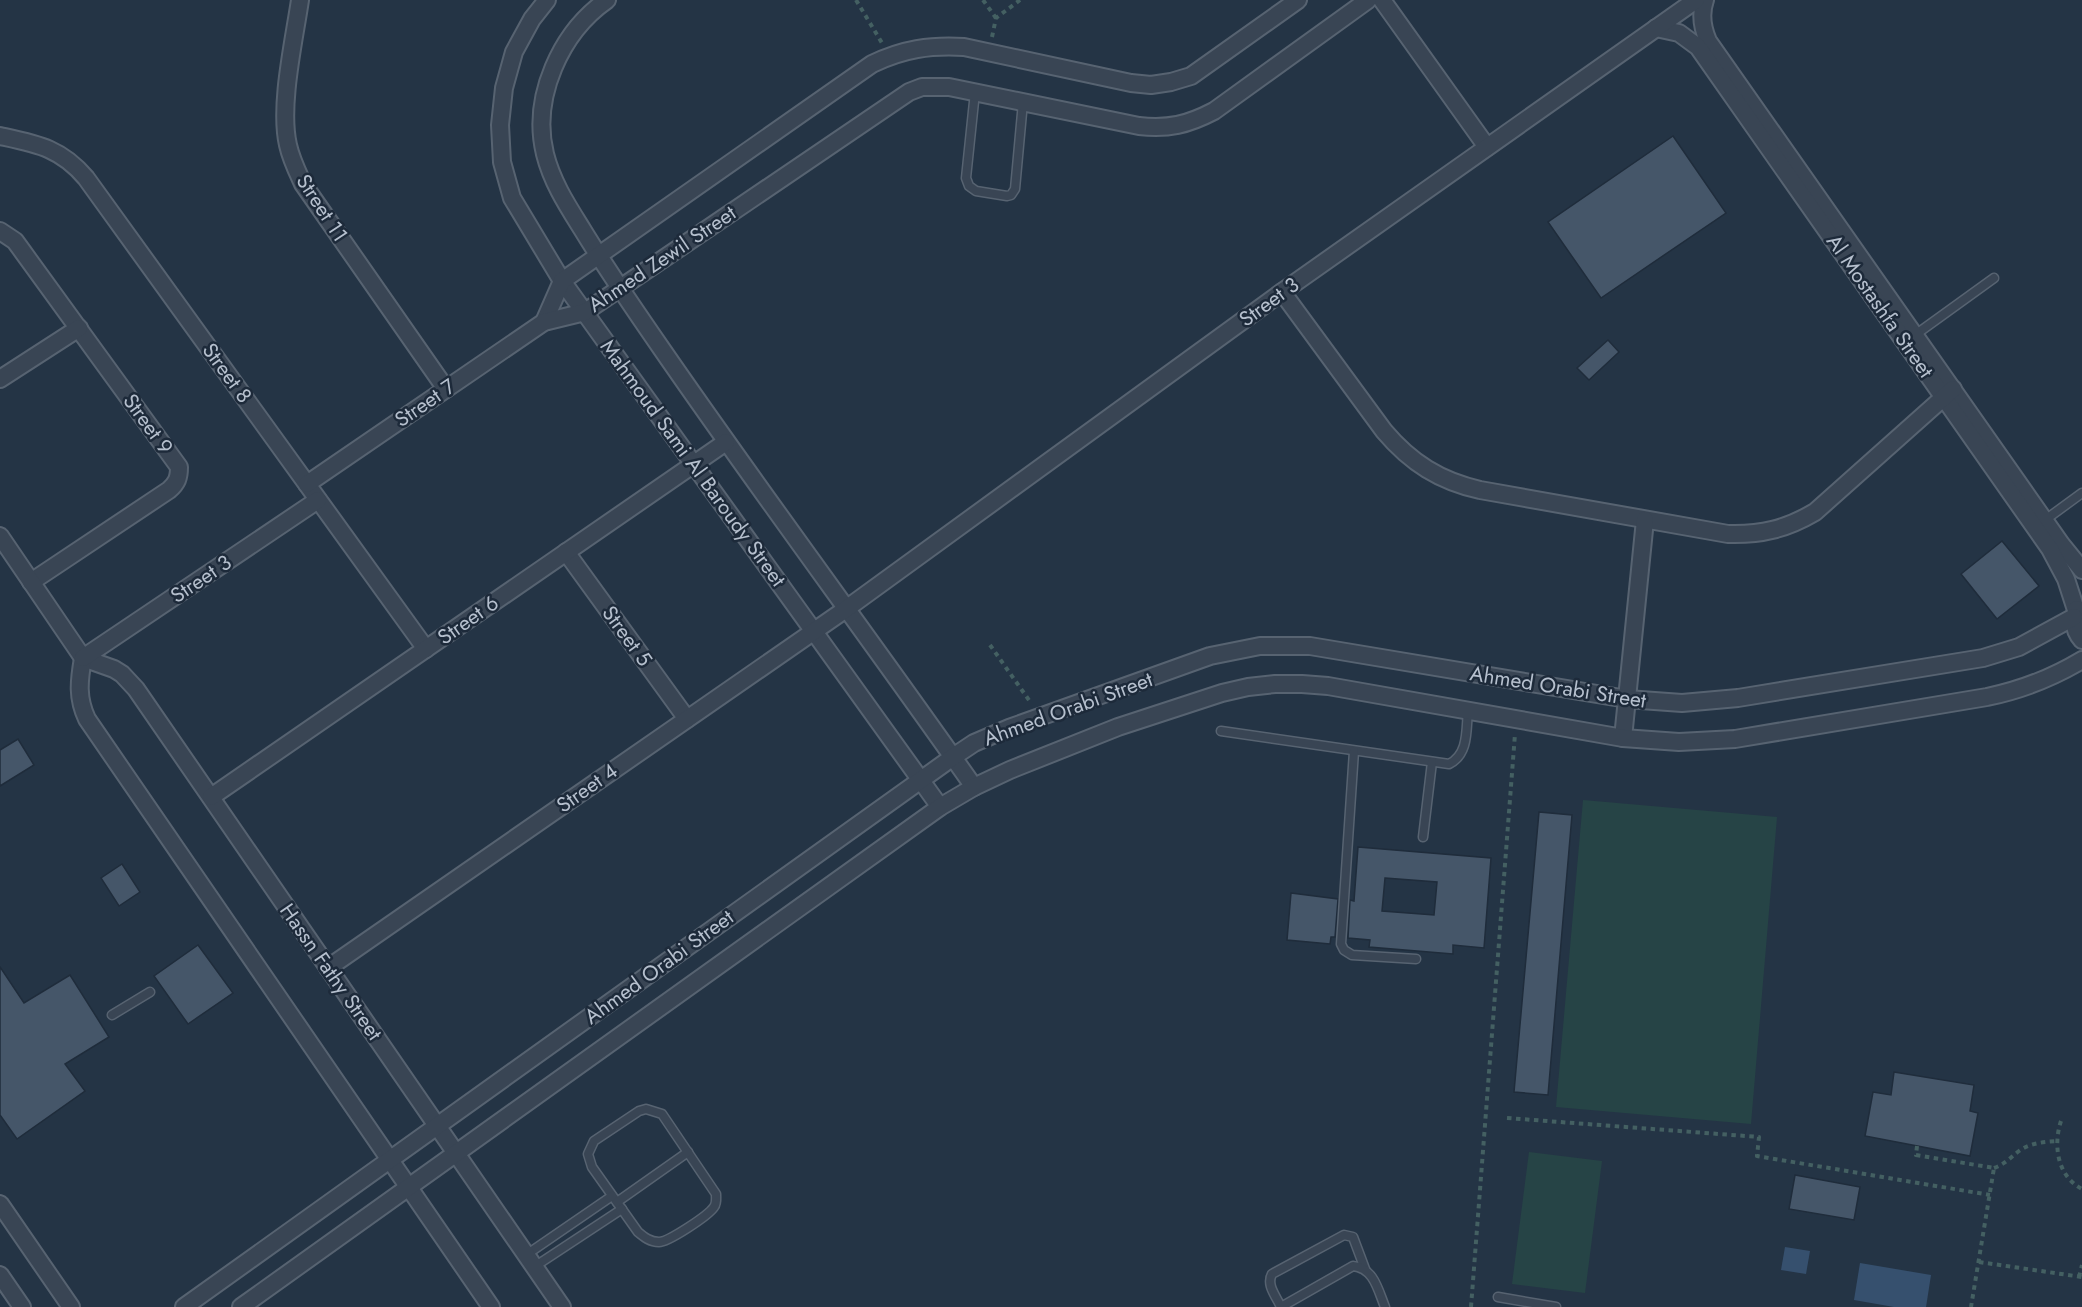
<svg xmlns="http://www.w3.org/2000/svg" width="2082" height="1307" font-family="Jost,sans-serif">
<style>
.green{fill:#264446}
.water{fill:#36506e}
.building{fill:#455669;stroke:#1f2c3b;stroke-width:1.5;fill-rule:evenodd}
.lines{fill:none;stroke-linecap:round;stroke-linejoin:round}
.lane-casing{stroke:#576371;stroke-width:11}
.street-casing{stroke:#576371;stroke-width:20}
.path{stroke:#446062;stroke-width:4;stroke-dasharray:4.5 4.5;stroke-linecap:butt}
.lane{stroke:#394554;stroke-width:8}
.street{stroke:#394554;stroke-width:16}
.labels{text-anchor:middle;stroke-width:5;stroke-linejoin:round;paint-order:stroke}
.street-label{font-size:21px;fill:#b6c0ce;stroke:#1d2a3a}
</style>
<rect width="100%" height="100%" fill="#243445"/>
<!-- green -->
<g class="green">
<polygon points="1583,800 1777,817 1751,1124 1556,1107"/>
<polygon points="1529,1152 1602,1161 1585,1293 1512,1284"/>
</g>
<!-- water -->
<g class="water">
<polygon points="1785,1247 1810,1251 1806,1274 1781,1270"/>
<polygon points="1860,1263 1931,1275 1926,1307 1894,1307 1854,1300"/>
</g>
<!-- building -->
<g class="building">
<polygon points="1673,136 1726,213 1601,298 1548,222"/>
<polygon points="1608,340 1619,352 1589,380 1577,368"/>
<polygon points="2002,541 2039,586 1997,619 1961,574"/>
<polygon points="18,739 34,765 0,786 0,750"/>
<polygon points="1539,812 1572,815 1548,1095 1514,1092"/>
<path d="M1358,847l133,11 -7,90 -31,-3v9l-84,-7 1,-7 -22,-2 2,-38 4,1zM1385,878l52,4 -3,33 -52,-4z"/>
<polygon points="122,864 140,892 119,906 101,878"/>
<polygon points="1291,893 1338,899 1335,937 1331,937 1330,944 1287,940"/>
<polygon points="198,945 233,993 188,1024 154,976"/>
<polygon points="0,967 24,1003 70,975 109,1037 65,1064 85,1091 17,1139 0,1115"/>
<polygon points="1894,1072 1974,1085 1970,1111 1978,1113 1970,1156 1865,1136 1873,1092 1891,1095"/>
<polygon points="1795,1175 1860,1187 1854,1220 1789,1209"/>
</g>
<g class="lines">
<defs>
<g id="lane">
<polyline points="975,92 966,178 969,186 976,191 1007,196 1011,195 1015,189 1023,102"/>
<polyline points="1915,335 1994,278"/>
<polyline points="2045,520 2082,493"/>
<path d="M1221,731l228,33c20,-10 17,-34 19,-54"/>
<polyline points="1354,751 1341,944 1344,950 1352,955 1416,959"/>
<polyline points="1423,837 1432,762"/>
<polyline points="112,1015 150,992"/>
<path d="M646,1109l16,5 54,80c0,4 1,9 -2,13 -6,9 -46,35 -55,35 -9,0 -15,-5 -21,-10l-46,-65 -4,-13 6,-13 45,-30z"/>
<polyline points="617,1202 688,1152"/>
<polyline points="526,1255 612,1196"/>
<polyline points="534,1267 622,1209"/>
<polyline points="1498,1297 1556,1307"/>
<path d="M1281,1307c-5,-11 -15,-22 -9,-33l72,-39 9,2 12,32"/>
<path d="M1281,1307l72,-41c21,2 25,24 32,41"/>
</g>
<g id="street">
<path d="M300,0c-6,41 -21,106 -12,145 3,14 9,26 15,39l143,205"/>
<polyline points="547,0 532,19 514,52 504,88 500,125 502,162 512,198 562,281 940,807"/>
<path d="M607,0c-46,32 -76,97 -62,154 7,28 22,51 37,75 25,41 52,80 79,119 102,148 210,292 313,439"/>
<polyline points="1382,0 1487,147"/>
<path d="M1705,0c-5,14 -3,27 3,41l353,503 21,26"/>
<polyline points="1656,28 1679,33 1698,47 2050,549 2066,579 2076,610"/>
<path d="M0,136c37,8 61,12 86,42l340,471"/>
<path d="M0,231l15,10 8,11 156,215c0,11 -2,16 -10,23l-138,92"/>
<path d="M1282,292l102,139c27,32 56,50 96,59l248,44c33,1 58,-5 87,-22l138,-123"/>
<path d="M544,322l18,-41 310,-217c31,-15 58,-19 92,-17l167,36 20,2 20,-3 20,-6 107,-76"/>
<polyline points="0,379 79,328"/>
<path d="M307,484l237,-162 41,-10 324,-220 13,-5h27l190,39c30,3 48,-1 75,-15l154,-111"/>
<polyline points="0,536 83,658 114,669 122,674 136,689 562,1307"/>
<polyline points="566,552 687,719"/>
<path d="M2077,609c-4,11 -3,22 5,31"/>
<path d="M83,658c-4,23 -6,40 4,61l404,588"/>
<polyline points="83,658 318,500"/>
<polyline points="1623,738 1645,520"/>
<polyline points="211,797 726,442"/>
<polyline points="328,968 846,609 1282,292 1696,0"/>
<polyline points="0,1204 71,1307"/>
<polyline points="0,1275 22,1307"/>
<polyline points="184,1307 953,757 974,743 1009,728 1210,656 1260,646 1310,646 1627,699 1682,703 1738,698 1983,658 2019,647 2074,617"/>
<path d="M241,1307l699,-500 34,-20 36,-17 108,-43 104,-34 26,-6 27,-3h27l26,2 295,52 56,4 56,-3 252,-42c34,-7 65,-19 95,-37"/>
</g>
</defs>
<!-- lane casing -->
<use href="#lane" class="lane-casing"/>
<!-- street casing -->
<use href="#street" class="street-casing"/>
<!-- path -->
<g class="path">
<polyline points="856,0 882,43"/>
<polyline points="983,0 996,18"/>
<polyline points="992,37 996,18 1020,0"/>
<polyline points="990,645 1031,703"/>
<polyline points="1507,1118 1759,1137 1757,1156 1990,1195"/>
<path d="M2061,1121c-8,24 -4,55 21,68"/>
<polyline points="1917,1146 1916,1155 1994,1168 1971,1307"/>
<path d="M1994,1168c11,-4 16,-10 25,-17 11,-8 24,-9 38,-10"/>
<polyline points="1979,1262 2082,1277"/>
<polyline points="2079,1277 2082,1265"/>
<polyline points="1471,1307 1515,734"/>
</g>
<!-- lane -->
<use href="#lane" class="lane"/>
<!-- street -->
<use href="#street" class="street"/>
</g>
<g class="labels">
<!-- street labels -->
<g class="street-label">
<text transform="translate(322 208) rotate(57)" y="7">Street 11</text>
<text transform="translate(662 259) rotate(-34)" y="7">Ahmed Zewil Street</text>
<text transform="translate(1269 302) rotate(-36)" y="7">Street 3</text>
<text transform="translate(1880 306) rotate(55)" y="7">Al Mostashfa Street</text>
<text transform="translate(227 373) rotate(54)" y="7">Street 8</text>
<text transform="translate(425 403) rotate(-34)" y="7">Street 7</text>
<text transform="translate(148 424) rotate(54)" y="7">Street 9</text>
<text transform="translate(693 463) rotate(54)" y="7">Mahmoud Sami Al Baroudy Street</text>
<text transform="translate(201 579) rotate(-34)" y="7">Street 3</text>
<text transform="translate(468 620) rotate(-35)" y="7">Street 6</text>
<text transform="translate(627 636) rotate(54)" y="7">Street 5</text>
<text transform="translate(1558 687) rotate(9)" y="7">Ahmed Orabi Street</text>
<text transform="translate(1068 709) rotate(-20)" y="7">Ahmed Orabi Street</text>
<text transform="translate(587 788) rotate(-35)" y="7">Street 4</text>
<text transform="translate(659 967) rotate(-36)" y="7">Ahmed Orabi Street</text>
<text transform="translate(331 972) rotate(55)" y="7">Hassn Fathy Street</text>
</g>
</g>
</svg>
